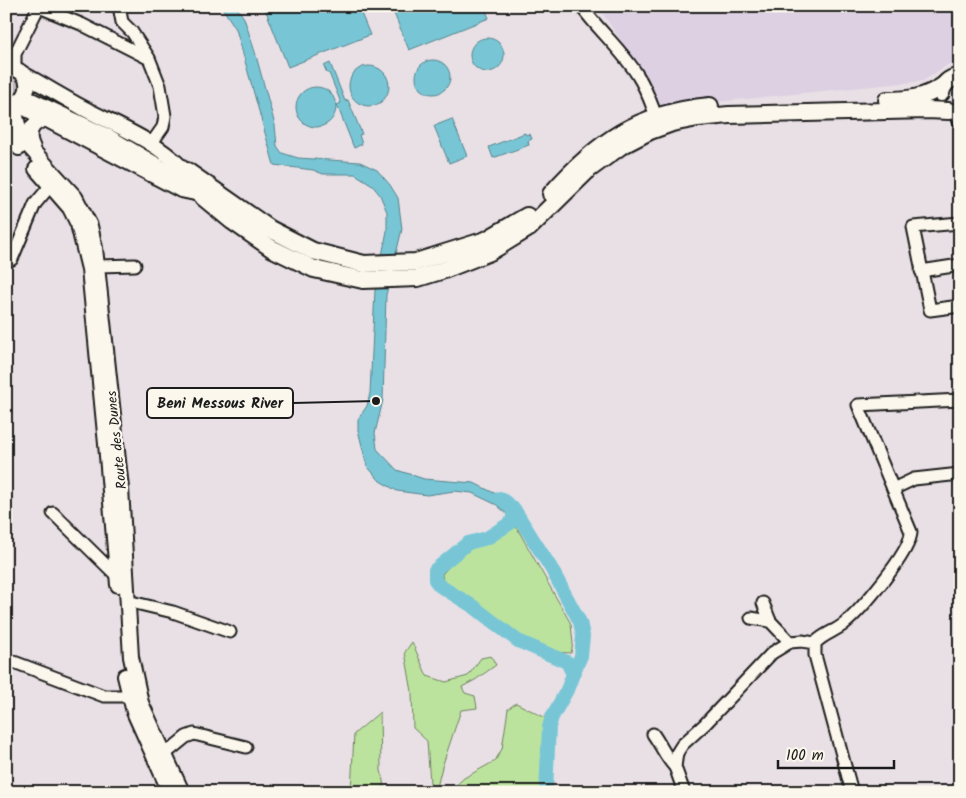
<svg xmlns="http://www.w3.org/2000/svg" width="966" height="798" font-family="Kalam,sans-serif">
<style>
.built{fill:#dcd0e2}
.green{fill:#bce39e;stroke:#6c805d}
.water{fill:#78c6d5;stroke:#53828b}
.lines{fill:none;stroke-linecap:round;stroke-linejoin:round}
.river{stroke:#78c6d5;stroke-width:14}
.highway-tunnel{stroke:#c0b9be;stroke-width:16;stroke-dasharray:16 8;stroke-linecap:butt}
.minor-casing{stroke:#1c1c1c;stroke-width:15}
.major-casing{stroke:#1c1c1c;stroke-width:18}
.highway-casing{stroke:#1c1c1c;stroke-width:20}
.minor{stroke:#fbf7ec;stroke-width:11}
.major{stroke:#fbf7ec;stroke-width:14}
.highway{stroke:#fbf7ec;stroke-width:16}
.labels{text-anchor:middle;stroke-width:4.5;stroke-linejoin:round;paint-order:stroke}
.street-label{font-size:14px;fill:#1c1c1c;stroke:#fbf7ec}
.leader{fill:none;stroke:#1c1c1c;stroke-width:2}
.callout-dot{fill:#1c1c1c;stroke:#fbf7ec;stroke-width:2}
.callout{fill:#fbf7ec;stroke:#1c1c1c;stroke-width:2}
.callout-label{font-size:15px;text-anchor:middle;font-weight:bold;fill:#1c1c1c}
</style>
<rect width="100%" height="100%" fill="#e9e0e6"/>
<filter id="ink" filterUnits="userSpaceOnUse"><feTurbulence type="fractalNoise" baseFrequency=".02" numOctaves="2"/><feDisplacementMap in="SourceGraphic" scale="10" xChannelSelector="R" yChannelSelector="G"/><feConvolveMatrix kernelMatrix="1 2 1 2 8 2 1 2 1" color-interpolation-filters="sRGB"/></filter>
<g filter="url(#ink)">
<!-- built -->
<polygon class="built" points="598,6 960,6 960,63 949,64 923,81 655,108 652,89"/>
<!-- green -->
<g class="green">
<polygon points="513,526 517,528 571,624 573,643 571,653 551,652 518,637 443,583 442,574 470,546 491,540"/>
<polygon points="412,642 427,676 446,682 468,676 481,658 491,656 496,665 475,680 462,687 465,693 475,696 477,708 461,710 442,767 436,791 430,783 427,741 413,728 412,692 405,652"/>
<polygon points="516,703 546,718 541,792 449,792 464,778 495,761 502,749 508,709"/>
<polygon points="380,712 381,770 385,792 351,792 354,734"/>
</g>
<!-- water -->
<g class="water">
<polygon points="219,6 236,6 244,18 255,52 275,125 277,146 282,153 298,158 360,162 377,170 390,185 398,198 402,229 386,295 383,400 375,433 377,449 397,470 424,479 474,483 508,500 514,509 512,519 497,505 472,493 454,491 427,495 397,491 380,481 367,466 358,430 358,419 367,406 370,393 375,290 387,231 387,212 380,195 371,184 355,174 323,174 313,170 274,165 236,29 223,9"/>
<polygon points="264,6 358,6 370,35 288,67"/>
<polygon points="391,6 484,6 489,18 409,50"/>
<circle cx="487" cy="55" r="17"/>
<circle cx="433" cy="77" r="17"/>
<polygon points="330,63 345,101 348,100 362,134 359,135 362,144 354,148 337,105 341,103 329,73 327,73 324,66"/>
<circle cx="369" cy="86" r="20"/>
<circle cx="316" cy="107" r="20"/>
<polygon points="452,119 467,156 449,163 434,126"/>
<polygon points="525,133 526,135 530,134 532,139 528,141 529,145 493,158 489,147"/>
</g>
<g class="lines">
<!-- river -->
<g class="river">
<polyline points="500,498 514,509 512,522 487,538 468,543 435,570 435,580 440,586 474,607 518,641 567,662 573,674 567,690 552,717 549,727 546,792"/>
<polyline points="514,509 551,568 580,622 583,636 581,656 573,674"/>
</g>
<!-- highway-tunnel -->
<polyline class="highway-tunnel" points="6,78 36,93"/>
<defs>
<g id="minor">
<polyline points="119,6 122,22 132,32 149,58 160,86 165,116 163,127 151,144"/>
<path d="M581,6c18,25 42,45 57,70 8,12 13,27 18,40"/>
<polyline points="39,7 81,24 148,58"/>
<polyline points="15,68 15,54 39,6"/>
<polyline points="960,223 913,227 930,310 960,306"/>
<polyline points="6,262 12,259 35,204 51,185"/>
<polyline points="98,266 135,265"/>
<polyline points="921,271 960,265"/>
<polyline points="893,489 914,479 960,474"/>
<polyline points="53,513 117,576"/>
<polyline points="127,601 173,612 230,632"/>
<polyline points="763,603 770,621 790,642"/>
<polyline points="751,618 770,621"/>
<polyline points="6,659 104,696 129,696"/>
<path d="M653,734c8,11 13,24 22,33"/>
<polyline points="164,755 186,737 194,734 246,747"/>
<polyline points="684,792 675,767 677,753 682,745 705,724 772,653 790,642 802,641 815,643"/>
<path d="M852,792l-37,-137v-12c10,-10 19,-11 29,-19 16,-13 67,-72 67,-92l-53,-127 102,-5"/>
</g>
<g id="major">
<path d="M6,68c27,-2 29,35 2,36"/>
<path d="M23,74c20,11 40,23 60,34 34,18 71,32 98,59"/>
<polyline points="15,103 181,190 195,193"/>
<polyline points="13,104 19,129 24,141 75,197 90,226 95,248 121,488 131,657 141,703 182,792"/>
<polyline points="959,115 960,120"/>
<polyline points="6,125 19,148"/>
<path d="M33,148c-7,-14 -3,-25 13,-29"/>
<polyline points="36,169 70,208 78,224 89,269 106,444 118,585"/>
<polyline points="125,676 134,712 170,792"/>
</g>
<g id="highway">
<path d="M941,93c2,-10 9,-15 19,-17"/>
<path d="M887,100c23,0 38,-2 57,-15"/>
<polyline points="31,101 107,137 187,184 232,221 271,248 314,269 363,280 418,278 444,270 490,252 529,228 588,170 621,146 650,131 672,123 698,118 729,115 927,110 949,111"/>
<polyline points="187,171 270,229 313,251 364,264 416,262 486,240 527,216"/>
<path d="M551,194c47,-53 87,-81 159,-88"/>
</g>
</defs>
<!-- minor casing -->
<use href="#minor" class="minor-casing"/>
<!-- major casing -->
<use href="#major" class="major-casing"/>
<!-- highway casing -->
<use href="#highway" class="highway-casing"/>
<!-- minor -->
<use href="#minor" class="minor"/>
<!-- major -->
<use href="#major" class="major"/>
<!-- highway -->
<use href="#highway" class="highway"/>
</g>
</g>
<g class="labels">
<!-- street labels -->
<g class="street-label">
<text transform="translate(116 440) rotate(-96)" y="5">Route des Dunes</text>
</g>
</g>
<!-- callouts -->
<path class="leader" d="M376 401L293 403"/>
<circle class="callout-dot" cx="376" cy="401" r="5"/>
<rect class="callout" x="147" y="388" width="146" height="30" rx="5"/>
<g class="callout-label">
<text x="220" y="408">Beni Messous River</text>
</g>
<!-- margin -->
<rect width="966" height="798" fill="none" stroke="#fbf7ec" stroke-width="25"/>
<rect x="12" y="12" width="941" height="773" fill="none" stroke="#1c1c1c" stroke-width="2" filter="url(#ink)"/>
<!-- scale -->
<path d="M778 760v8h116v-8" fill="none" stroke="#1c1c1c" stroke-width="2.5"/>
<text x="786" y="760" font-size="15" fill="#1c1c1c" stroke="#fbf7ec" stroke-width="4" paint-order="stroke">100 m</text>
</svg>
